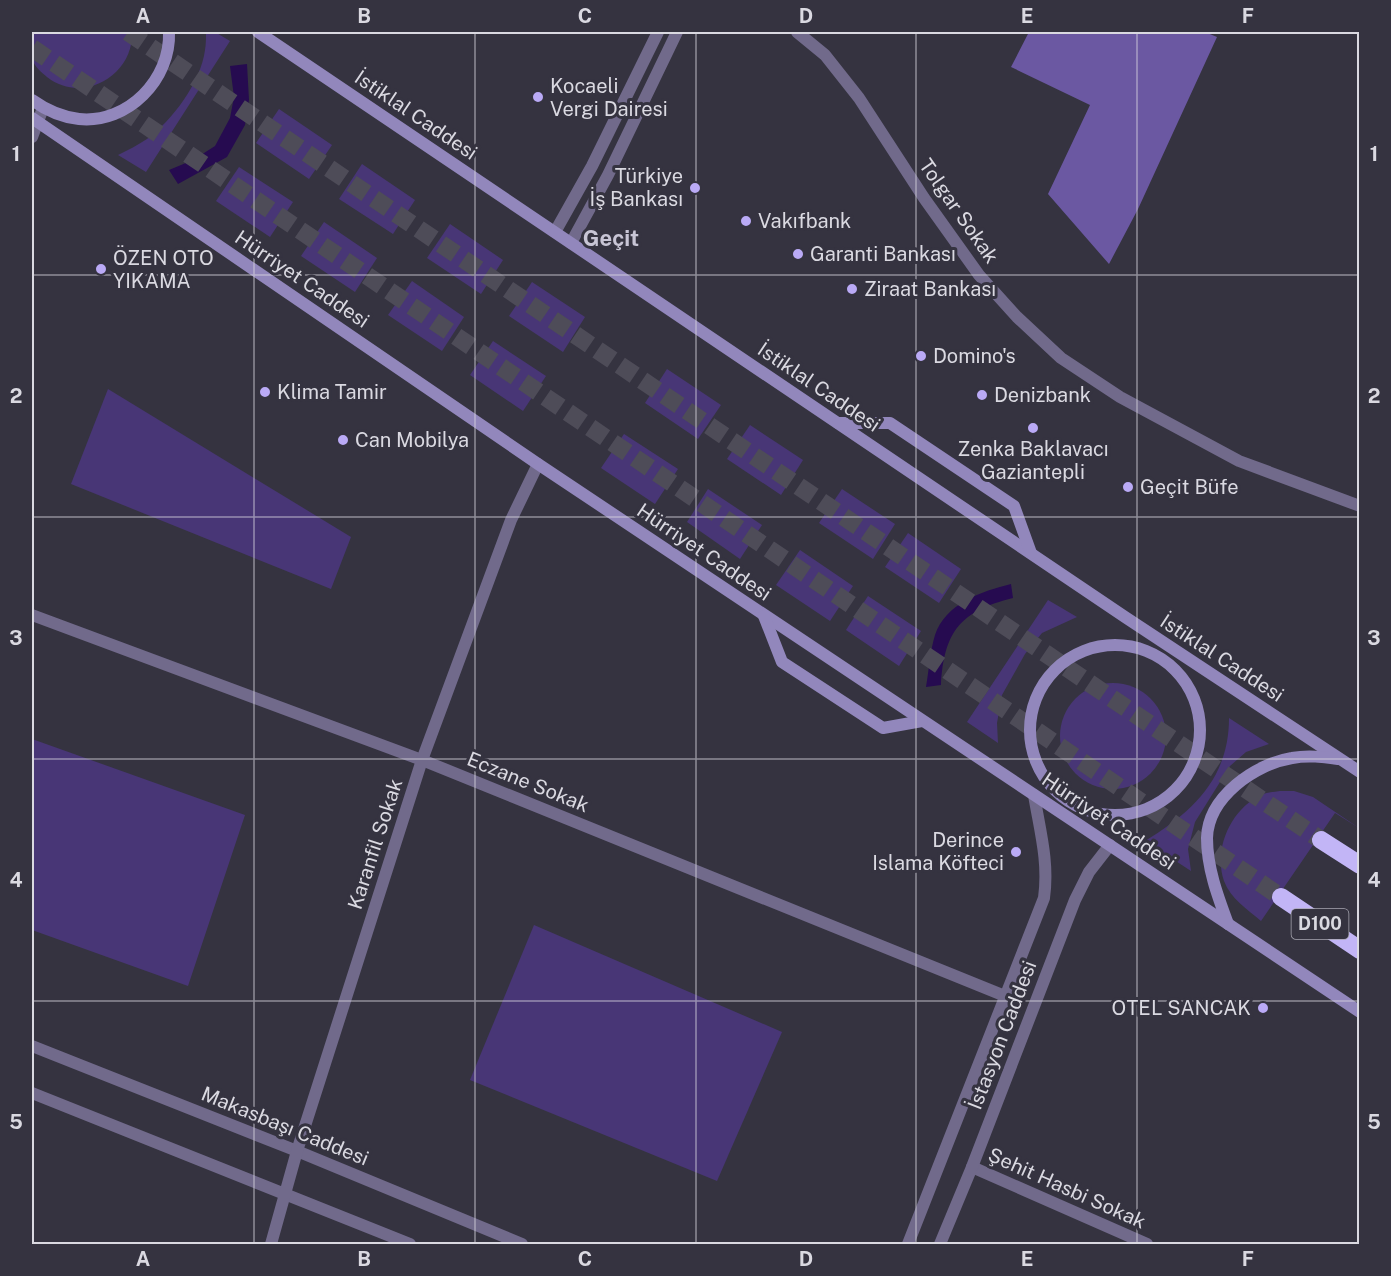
<svg xmlns="http://www.w3.org/2000/svg" width="1391" height="1276" font-family="'Public Sans',sans-serif">
<style>
.green{fill:#483676}
.forest{fill:#6b58a2}
.water{fill:#260b50}
.lines{fill:none;stroke-linecap:round;stroke-linejoin:round}
.highway-tunnel{stroke:#4e4c58;stroke-width:18;stroke-dasharray:18 9;stroke-linecap:butt}
.street{stroke:#716a8b;stroke-width:12}
.secondary{stroke:#9287bc;stroke-width:12}
.highway{stroke:#c2b5f6;stroke-width:18}
.grid{fill:none;stroke:#dad9e1;stroke-width:1.5;stroke-opacity:0.55}
.poi-dot{fill:#baaaf6;stroke:#353340;stroke-width:2}
.labels{text-anchor:middle;stroke-width:6;stroke-linejoin:round;paint-order:stroke}
.shield{fill:#353340;stroke:#a8a7b1;stroke-width:1.5}
.shield-label{font-size:18px;font-weight:bold;fill:#dad9e1}
.poi-label{font-size:20px;fill:#dad9e1;stroke:#353340;text-anchor:start}
.street-label{font-size:20px;fill:#dad9e1;stroke:#353340}
.quarter-label{font-size:22px;font-weight:bold;fill:#c8c5d5;stroke:#353340}
.neatline{fill:none;stroke:#dad9e1;stroke-width:2}
.grid-label{font-size:20px;text-anchor:middle;font-weight:bold;fill:#dad9e1}
</style>
<rect width="100%" height="100%" fill="#353340"/>
<!-- green -->
<g class="green">
<path d="M32,32h100c2,43 -49,73 -85,45 -6,-5 -12,-10 -15,-18 -2,-7 0,-19 0,-27z"/>
<path d="M206,32h9l15,9 -84,131 -28,-17c10,-5 20,-10 29,-16 25,-18 54,-57 58,-89 1,-6 1,-12 1,-18z"/>
<polygon points="279,109 332,145 309,179 256,143"/>
<polygon points="362,164 415,200 393,234 339,199"/>
<polygon points="239,167 293,202 270,237 216,201"/>
<polygon points="324,222 377,258 355,292 301,256"/>
<polygon points="450,224 503,260 481,294 427,258"/>
<polygon points="412,281 464,317 442,351 388,315"/>
<polygon points="532,282 585,317 563,352 509,316"/>
<polygon points="493,341 546,376 523,411 470,375"/>
<polygon points="667,369 721,405 698,439 645,403"/>
<polygon points="108,389 351,537 331,589 71,484"/>
<polygon points="750,425 803,460 781,495 727,459"/>
<polygon points="624,434 678,469 655,504 601,468"/>
<polygon points="708,489 762,525 740,559 687,522"/>
<polygon points="842,489 895,524 873,559 819,523"/>
<polygon points="908,533 961,569 939,603 885,567"/>
<polygon points="800,550 853,586 830,621 776,585"/>
<polygon points="868,596 921,631 899,666 846,630"/>
<polygon points="1048,600 1077,617 1042,633 1025,654 1002,695 997,723 998,743 967,722"/>
<circle cx="1113" cy="736" r="53"/>
<path d="M1229,718l40,26 -23,8 -16,14 -35,56 -7,27 3,22 -46,-30c48,-29 84,-63 84,-123z"/>
<polygon points="32,739 245,815 188,986 32,930"/>
<path d="M1280,791h14l19,6 46,31 -24,-15 -74,108c-14,-12 -30,-22 -37,-40 -11,-32 7,-73 38,-86 5,-3 12,-3 18,-4z"/>
<polygon points="534,925 782,1032 717,1181 470,1080"/>
</g>
<!-- forest -->
<polygon class="forest" points="1029,32 1205,32 1217,37 1138,209 1109,264 1048,194 1090,105 1011,67"/>
<!-- water -->
<g class="water">
<polygon points="247,64 249,100 245,125 227,157 178,184 169,170 193,160 215,146 230,118 234,97 230,66"/>
<path d="M1011,584l2,14c-53,13 -69,34 -72,87l-15,2c3,-17 4,-36 9,-52 10,-31 47,-44 76,-51z"/>
</g>
<g class="lines">
<!-- highway-tunnel -->
<g class="highway-tunnel">
<polyline points="128,32 1321,840"/>
<polyline points="32,48 1281,897"/>
</g>
<!-- street -->
<g class="street">
<polyline points="797,32 825,55 859,98 924,198 979,275 1017,317 1061,358 1120,397 1239,461 1360,506"/>
<polyline points="32,137 43,108"/>
<polyline points="555,232 592,166 658,32"/>
<polyline points="571,243 608,175 677,32"/>
<polyline points="32,615 422,760 1005,996"/>
<polyline points="32,1046 297,1151 522,1244"/>
<polyline points="32,1093 410,1244"/>
<polyline points="972,1167 1147,1244"/>
<polyline points="271,1244 297,1151 422,760 511,520 538,464"/>
<path d="M908,1244l136,-346c5,-36 -4,-67 -10,-103"/>
<polyline points="940,1244 972,1167 1075,900 1089,872 1110,845"/>
</g>
<!-- secondary -->
<g class="secondary">
<polyline points="258,32 1125,617 1360,772"/>
<path d="M32,100c14,10 29,17 47,19 49,5 92,-40 90,-87"/>
<polyline points="32,118 538,464 1360,1012"/>
<polyline points="838,423 890,423 1014,506 1031,553"/>
<polyline points="764,616 782,662 883,728 922,721"/>
<circle cx="1115" cy="730" r="85"/>
<path d="M1228,924c-10,-27 -21,-56 -21,-86 1,-41 48,-74 85,-80 16,-3 31,-1 46,1"/>
</g>
<!-- highway -->
<g class="highway">
<polyline points="1321,840 1360,865"/>
<polyline points="1281,897 1360,950"/>
</g>
</g>
<!-- grid -->
<path class="grid" d="M254,32v1212M475,32v1212M696,32v1212M916,32v1212M1137,32v1212M32,275h1328M32,517h1328M32,759h1328M32,1001h1328"/>
<!-- markers -->
<g class="poi-dot">
<circle cx="538" cy="97" r="6"/>
<circle cx="695" cy="188" r="6"/>
<circle cx="746" cy="221" r="6"/>
<circle cx="798" cy="254" r="6"/>
<circle cx="101" cy="269" r="6"/>
<circle cx="852" cy="289" r="6"/>
<circle cx="921" cy="356" r="6"/>
<circle cx="265" cy="392" r="6"/>
<circle cx="982" cy="395" r="6"/>
<circle cx="1033" cy="428" r="6"/>
<circle cx="343" cy="440" r="6"/>
<circle cx="1128" cy="487" r="6"/>
<circle cx="1016" cy="852" r="6"/>
<circle cx="1263" cy="1008" r="6"/>
</g>
<g class="labels">
<!-- shield labels -->
<rect class="shield" x="1291.5" y="909" width="57" height="30" rx="4.5"/>
<g class="shield-label">
<text x="1320" y="930">D100</text>
</g>
<!-- poi labels -->
<g class="poi-label">
<text x="550" y="93">Kocaeli<tspan x="550" dy="23">Vergi Dairesi</tspan></text>
<text x="683" y="183" text-anchor="end">Türkiye<tspan x="683" dy="23">İş Bankası</tspan></text>
<text x="758" y="228">Vakıfbank</text>
<text x="810" y="261">Garanti Bankası</text>
<text x="113" y="265">ÖZEN OTO<tspan x="113" dy="23">YIKAMA</tspan></text>
<text x="864" y="296">Ziraat Bankası</text>
<text x="933" y="363">Domino's</text>
<text x="277" y="399">Klima Tamir</text>
<text x="994" y="402">Denizbank</text>
<text x="355" y="447">Can Mobilya</text>
<text x="1033" y="456" text-anchor="middle">Zenka Baklavacı<tspan x="1033" dy="23">Gaziantepli</tspan></text>
<text x="1140" y="494">Geçit Büfe</text>
<text x="1004" y="847" text-anchor="end">Derince<tspan x="1004" dy="23">Islama Köfteci</tspan></text>
<text x="1251" y="1015" text-anchor="end">OTEL SANCAK</text>
</g>
<!-- street labels -->
<g class="street-label">
<text transform="translate(416 115) rotate(34)" y="7">İstiklal Caddesi</text>
<text transform="translate(959 211) rotate(55)" y="7">Tolgar Sokak</text>
<text transform="translate(302 279) rotate(34)" y="7">Hürriyet Caddesi</text>
<text transform="translate(819 387) rotate(34)" y="7">İstiklal Caddesi</text>
<text transform="translate(704 552) rotate(34)" y="7">Hürriyet Caddesi</text>
<text transform="translate(1222 658) rotate(33)" y="7">İstiklal Caddesi</text>
<text transform="translate(528 782) rotate(22)" y="7">Eczane Sokak</text>
<text transform="translate(1109 821) rotate(34)" y="7">Hürriyet Caddesi</text>
<text transform="translate(375 844) rotate(-72)" y="7">Karanfil Sokak</text>
<text transform="translate(1002 1035) rotate(-69)" y="7">İstasyon Caddesi</text>
<text transform="translate(285 1126) rotate(22)" y="7">Makasbaşı Caddesi</text>
<text transform="translate(1067 1188) rotate(24)" y="7">Şehit Hasbi Sokak</text>
</g>
<!-- quarter labels -->
<g class="quarter-label">
<text x="611" y="246">Geçit</text>
</g>
</g>
<!-- border -->
<rect width="1391" height="1276" fill="none" stroke="#353340" stroke-width="66"/>
<rect x="33" y="33" width="1325" height="1210" class="neatline"/>
<g class="grid-label">
<text x="143" y="23">A</text>
<text x="364" y="23">B</text>
<text x="585" y="23">C</text>
<text x="806" y="23">D</text>
<text x="1027" y="23">E</text>
<text x="1248" y="23">F</text>
<text x="16" y="161">1</text>
<text x="1374" y="161">1</text>
<text x="16" y="403">2</text>
<text x="1374" y="403">2</text>
<text x="16" y="645">3</text>
<text x="1374" y="645">3</text>
<text x="16" y="887">4</text>
<text x="1374" y="887">4</text>
<text x="16" y="1129">5</text>
<text x="1374" y="1129">5</text>
<text x="143" y="1266">A</text>
<text x="364" y="1266">B</text>
<text x="585" y="1266">C</text>
<text x="806" y="1266">D</text>
<text x="1027" y="1266">E</text>
<text x="1248" y="1266">F</text>
</g>
</svg>
